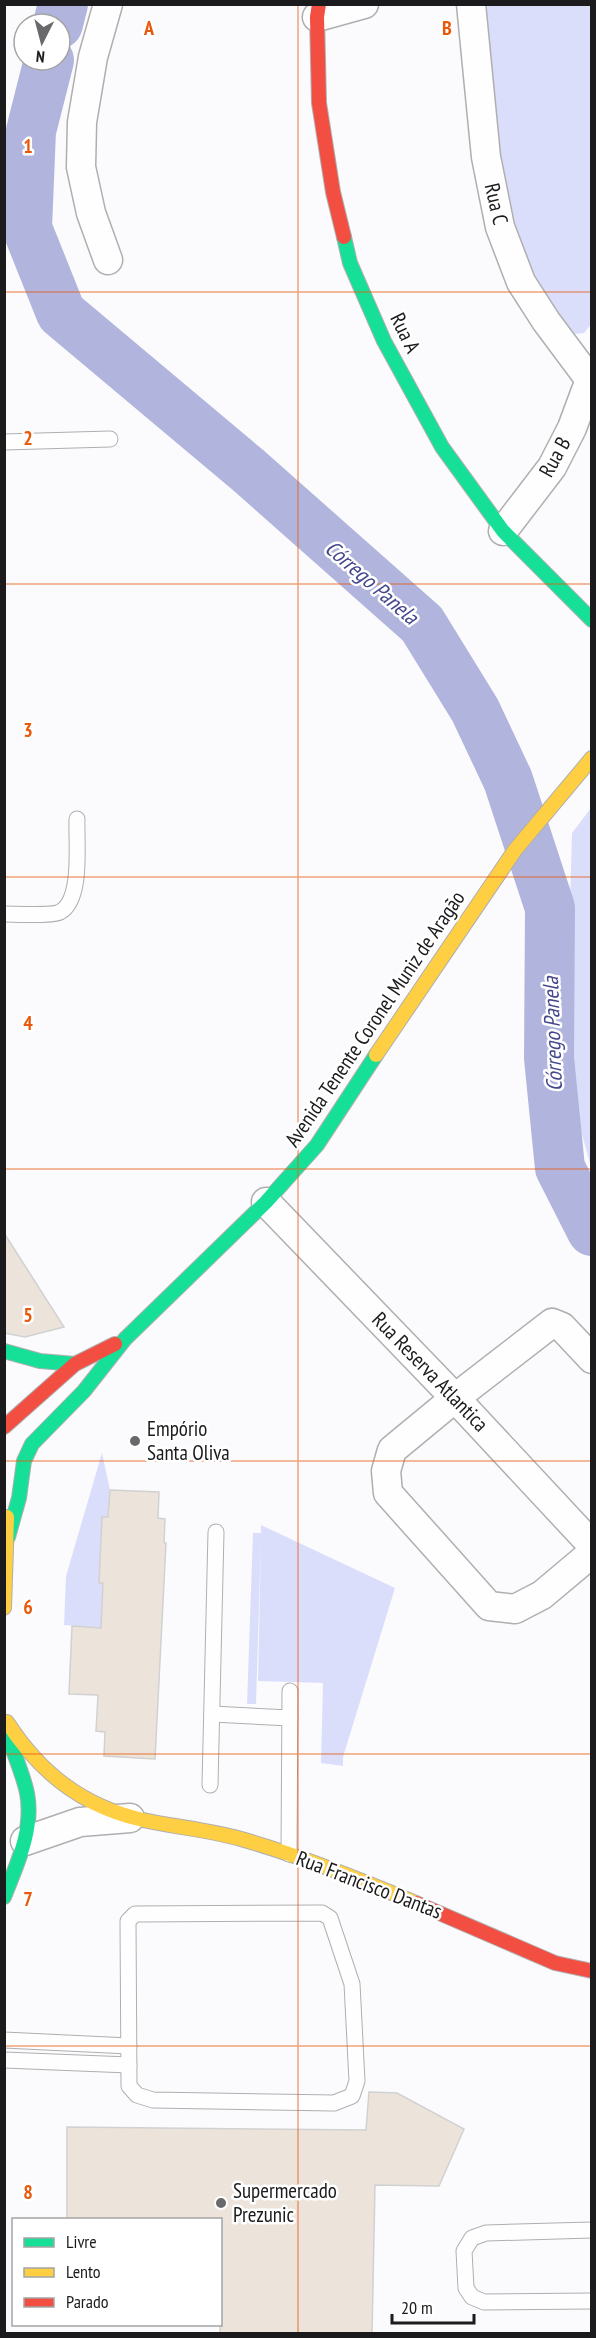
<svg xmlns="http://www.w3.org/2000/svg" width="596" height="2338" font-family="'PT Sans Narrow',sans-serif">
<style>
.green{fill:#dbdefb}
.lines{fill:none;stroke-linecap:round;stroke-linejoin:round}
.river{stroke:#b1b5dd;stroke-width:50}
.building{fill:#ece4db;stroke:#d1d1d1;stroke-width:1.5}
.lane-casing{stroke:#afafb1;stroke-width:17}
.street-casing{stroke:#afafb1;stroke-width:31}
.fast-casing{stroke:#afafb1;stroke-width:16}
.slow-casing{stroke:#afafb1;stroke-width:16}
.jam-casing{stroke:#afafb1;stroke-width:16}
.lane{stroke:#fefeff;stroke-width:15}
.street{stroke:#fefeff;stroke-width:28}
.fast{stroke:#16e098;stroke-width:14}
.slow{stroke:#ffcf43;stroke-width:14}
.jam{stroke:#f24e42;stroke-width:14}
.grid{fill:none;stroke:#e8590c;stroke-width:1.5;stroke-opacity:0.55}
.poi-dot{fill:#69696b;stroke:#fff;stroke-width:2}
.labels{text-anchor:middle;stroke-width:5;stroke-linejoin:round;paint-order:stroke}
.street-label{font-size:21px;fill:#1b1b1d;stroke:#fff}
.poi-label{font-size:21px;fill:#1b1b1d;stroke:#fff;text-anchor:start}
.water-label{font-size:22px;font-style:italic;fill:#45478d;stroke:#fff}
.grid-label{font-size:20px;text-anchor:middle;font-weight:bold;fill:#e8590c;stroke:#fff;stroke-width:5;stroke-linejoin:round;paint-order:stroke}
</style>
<rect width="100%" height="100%" fill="#fbfbfd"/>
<!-- green -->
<g class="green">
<polygon points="492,4 591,5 592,323 584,333 565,335 519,252 488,114 486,7"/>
<polygon points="591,808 591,1167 565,1073 572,833"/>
<polygon points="102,1453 110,1490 108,1517 102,1518 99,1583 103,1583 101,1628 64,1625 66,1576"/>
<polygon points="261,1525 395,1588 343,1757 343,1766 321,1763 323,1683 258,1681 261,1541 256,1704 247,1704 253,1533 261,1533"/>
</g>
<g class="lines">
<!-- river -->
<g class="river">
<polyline points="58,24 63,4"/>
<polyline points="49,60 31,131 27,228 61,313 248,470 422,624 475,710 508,780 550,908 549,1058 560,1168 592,1231"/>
</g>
</g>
<!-- building -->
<g class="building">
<polygon points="4,1233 64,1327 25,1337 4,1333"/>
<polygon points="110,1490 159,1492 158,1518 165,1519 164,1543 166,1543 155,1759 104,1756 105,1732 96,1731 98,1695 69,1694 72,1626 101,1628 103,1583 99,1583 102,1517 108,1517"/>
<polygon points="369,2092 397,2093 464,2129 439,2186 375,2185 372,2334 220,2334 220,2220 67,2220 67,2127 366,2130"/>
</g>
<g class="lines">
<defs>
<g id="lane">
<polyline points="4,442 110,439"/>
<path d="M4,914c11,0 49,2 56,-2 23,-12 16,-70 17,-93"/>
<polyline points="212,1714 290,1718"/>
<polyline points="210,1785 216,1532"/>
<polyline points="289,1854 290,1691"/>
<polygon points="322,1913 330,1918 352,1984 357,2081 352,2096 334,2103 153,2100 137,2095 129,2086 128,1921 135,1914"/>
<polyline points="4,2040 129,2046"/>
<polyline points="4,2060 129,2065"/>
<polyline points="592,2230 486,2233 472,2238 464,2251 466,2288 472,2297 484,2302 592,2301"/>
</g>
<g id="street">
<polyline points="108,4 93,57 82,122 81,167 91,213 108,260"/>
<polyline points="471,4 486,157 500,227 521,282 546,321 590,380"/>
<polyline points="317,17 364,4"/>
<polyline points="503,531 552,467 572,428 592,374"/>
<polyline points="266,1202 455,1398 592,1545"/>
<polyline points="592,1359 562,1327 552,1323 455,1398 392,1450 386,1471 388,1493 489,1606 515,1609 542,1595 592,1553"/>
<polyline points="25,1841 80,1822 130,1818"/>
</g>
<g id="fast">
<polyline points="344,237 350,263 384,341 442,447 503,531 592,620"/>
<polyline points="4,1351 40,1361 75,1364"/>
<polyline points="8,1537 19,1498 24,1461 32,1444 84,1391 125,1339 266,1202 317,1145 376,1055"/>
<path d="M4,1897c13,-33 30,-68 23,-104 -4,-19 -12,-36 -18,-54"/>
</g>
<g id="slow">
<polyline points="376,1055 515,850 592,758"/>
<polyline points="4,1608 7,1517"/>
<path d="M7,1722c33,51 76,85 136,98 32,7 66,10 98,19 60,17 118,40 175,64"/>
</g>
<g id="jam">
<polyline points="319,4 317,17 319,103 333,192 344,237"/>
<polyline points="4,1427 75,1364 115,1344"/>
<polyline points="416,1903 555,1963 592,1971"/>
</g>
</defs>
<!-- lane casing -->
<use href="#lane" class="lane-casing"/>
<!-- street casing -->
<use href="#street" class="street-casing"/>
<!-- fast casing -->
<use href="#fast" class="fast-casing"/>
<!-- slow casing -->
<use href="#slow" class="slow-casing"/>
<!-- jam casing -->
<use href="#jam" class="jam-casing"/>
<!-- lane -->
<use href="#lane" class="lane"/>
<!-- street -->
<use href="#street" class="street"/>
<!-- fast -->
<use href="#fast" class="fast"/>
<!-- slow -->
<use href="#slow" class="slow"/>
<!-- jam -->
<use href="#jam" class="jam"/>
</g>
<!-- grid -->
<path class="grid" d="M298,4v2330M4,292h588M4,584h588M4,877h588M4,1169h588M4,1461h588M4,1754h588M4,2046h588"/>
<!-- markers -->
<g class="poi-dot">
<circle cx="135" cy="1441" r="6"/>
<circle cx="221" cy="2203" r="6"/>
</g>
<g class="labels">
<!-- street labels -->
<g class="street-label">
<text transform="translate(496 204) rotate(77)" y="7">Rua C</text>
<text transform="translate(405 333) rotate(64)" y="7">Rua A</text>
<text transform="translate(555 457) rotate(-61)" y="7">Rua B</text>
<text transform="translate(375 1019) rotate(-56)" y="7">Avenida Tenente Coronel Muniz de Aragão</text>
<text transform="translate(430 1372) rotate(46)" y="7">Rua Reserva Atlantica</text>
<text transform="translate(369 1885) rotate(21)" y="7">Rua Francisco Dantas</text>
</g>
<!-- poi labels -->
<g class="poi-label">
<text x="147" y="1436">Empório<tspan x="147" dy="24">Santa Oliva</tspan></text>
<text x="233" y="2198">Supermercado<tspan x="233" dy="24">Prezunic</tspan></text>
</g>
<!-- water labels -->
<g class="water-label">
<text transform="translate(372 582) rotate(41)" y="8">Córrego Panela</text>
<text transform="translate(552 1034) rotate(-92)" y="8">Córrego Panela</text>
</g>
</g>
<g class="grid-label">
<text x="149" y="35">A</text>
<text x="447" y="35">B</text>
<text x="28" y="153">1</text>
<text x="28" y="445">2</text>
<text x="28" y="737">3</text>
<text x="28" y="1030">4</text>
<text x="28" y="1322">5</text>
<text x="28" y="1614">6</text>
<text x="28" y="1906">7</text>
<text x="28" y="2199">8</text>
</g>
<!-- border -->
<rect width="596" height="2338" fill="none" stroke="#1b1b1d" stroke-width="12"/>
<!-- legend -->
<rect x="12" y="2218" width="210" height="108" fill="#ffffff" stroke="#a4a4a5" stroke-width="1.5"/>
<rect x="24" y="2238" width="30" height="9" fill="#16e098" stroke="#a4a4a5" stroke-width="1.5"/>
<text x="66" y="2248" font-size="18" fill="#1b1b1d">Livre</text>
<rect x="24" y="2268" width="30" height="9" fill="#ffcf43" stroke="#a4a4a5" stroke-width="1.5"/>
<text x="66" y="2278" font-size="18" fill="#1b1b1d">Lento</text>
<rect x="24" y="2298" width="30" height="9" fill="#f24e42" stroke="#a4a4a5" stroke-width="1.5"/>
<text x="66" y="2308" font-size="18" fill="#1b1b1d">Parado</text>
<!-- north arrow -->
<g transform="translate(42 42) rotate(186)"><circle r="28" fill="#ffffff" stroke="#a4a4a5" stroke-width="1.5"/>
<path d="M0-4.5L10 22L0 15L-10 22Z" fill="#69696b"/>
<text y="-9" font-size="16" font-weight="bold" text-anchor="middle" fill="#1b1b1d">N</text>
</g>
<!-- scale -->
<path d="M392 2314v9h82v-9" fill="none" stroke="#1b1b1d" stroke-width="3"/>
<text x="401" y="2314" font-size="18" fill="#1b1b1d" stroke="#ffffff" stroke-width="4.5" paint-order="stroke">20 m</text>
</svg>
